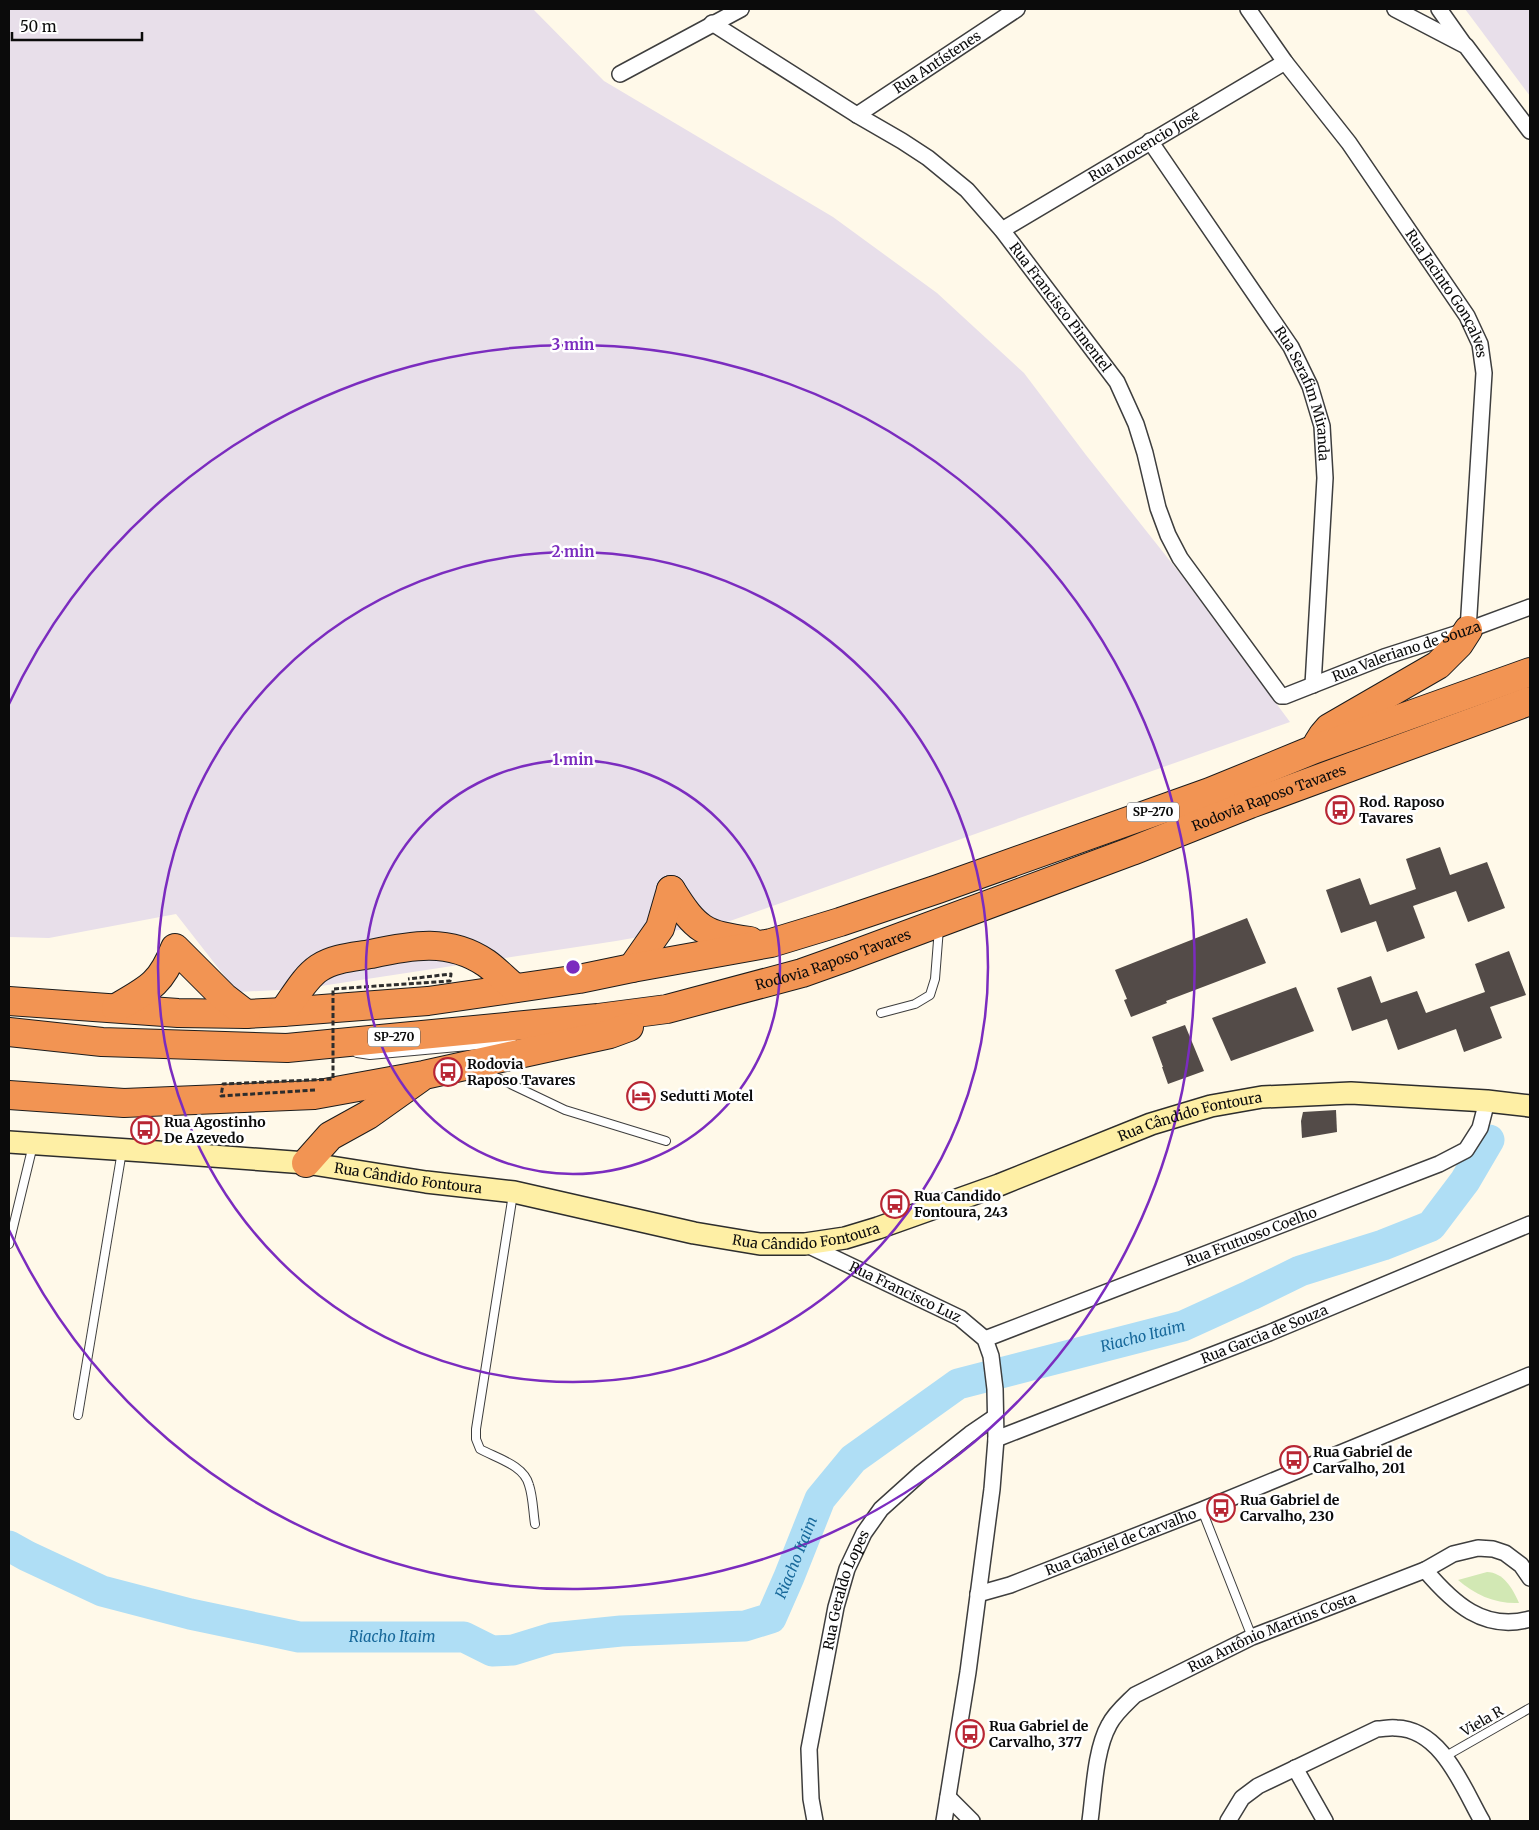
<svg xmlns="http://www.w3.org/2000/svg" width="1539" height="1830" font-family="Merriweather,serif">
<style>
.industrial{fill:#e8dfea}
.green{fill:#d2e8b4}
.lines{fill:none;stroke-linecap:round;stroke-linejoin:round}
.river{stroke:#afdef5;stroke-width:31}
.building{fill:#534b48}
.lane-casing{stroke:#3e3e3e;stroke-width:10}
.street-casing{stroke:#3e3e3e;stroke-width:18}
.secondary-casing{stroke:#2d2d2d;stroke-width:24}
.highway-casing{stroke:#1c1c1c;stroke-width:30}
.lane{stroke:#fff;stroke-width:8}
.street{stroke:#fff;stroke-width:15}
.secondary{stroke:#feefa5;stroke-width:21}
.highway{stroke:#f29453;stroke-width:28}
.path-bridge{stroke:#2d2d2d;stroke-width:3;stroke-dasharray:5 2.5;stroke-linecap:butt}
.ring{fill:none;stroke:#7b2cbf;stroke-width:2.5}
.labels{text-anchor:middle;stroke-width:5;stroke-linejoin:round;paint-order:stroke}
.shield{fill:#fff;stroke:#545454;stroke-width:1}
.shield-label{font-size:12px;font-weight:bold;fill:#0b0b0b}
.street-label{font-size:14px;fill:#0b0b0b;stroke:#fff}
.poi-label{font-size:14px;font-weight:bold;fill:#0b0b0b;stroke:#fff;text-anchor:start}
.water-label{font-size:15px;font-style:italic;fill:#17689a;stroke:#fff}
.centre{fill:#7b2cbf;stroke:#fff;stroke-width:2.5}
.ring-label{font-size:15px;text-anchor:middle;font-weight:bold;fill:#7b2cbf;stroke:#fff;stroke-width:5;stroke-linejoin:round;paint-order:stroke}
</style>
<rect width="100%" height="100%" fill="#fff9e9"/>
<!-- industrial -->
<g class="industrial">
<polygon points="9,9 533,9 604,81 833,217 937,293 1024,373 1086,455 1182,576 1290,722 730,921 616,941 301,989 237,992 176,914 49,938 9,937"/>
<polygon points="1465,9 1530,9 1530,96"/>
</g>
<!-- green -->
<path class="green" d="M1487,1572c16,0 26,17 32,31 -23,1 -44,-8 -61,-23z"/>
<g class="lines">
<!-- river -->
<path class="river" id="s1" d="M9,1546l18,10 75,35 88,23 109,23h165l28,14 21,-1 39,-12 69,-7 124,-5 26,-8 18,-41 31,-78 33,-40 105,-75 225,-58 68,-31 49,-24 83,-26 48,-19 34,-45 24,-41"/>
</g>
<!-- building -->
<g class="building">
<polygon points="1440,847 1450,875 1487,862 1505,908 1468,922 1456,891 1413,906 1425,938 1387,952 1376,921 1341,933 1326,890 1360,878 1370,905 1416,889 1406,859"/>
<polygon points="1247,918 1266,963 1166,1001 1167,1003 1131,1017 1124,1000 1127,999 1115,970"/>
<polygon points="1509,951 1526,995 1490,1007 1502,1038 1464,1052 1456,1029 1398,1050 1387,1019 1352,1031 1337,988 1371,976 1381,1003 1417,991 1426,1013 1485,992 1475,964"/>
<polygon points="1296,987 1314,1031 1231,1061 1212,1018"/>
<polygon points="1185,1025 1204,1071 1168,1084 1162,1067 1163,1067 1152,1037"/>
<polygon points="1336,1110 1337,1132 1302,1138 1301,1121 1303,1112"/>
</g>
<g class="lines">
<defs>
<g id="lane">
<polyline points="881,1013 915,1004 930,995 935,979 939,928"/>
<polyline points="357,1053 370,1055 512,1042"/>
<polyline points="481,1070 565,1110 666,1141"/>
<path d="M513,1194l-37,235v10l4,10c16,9 44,16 49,36 4,12 4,26 6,39"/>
<polyline points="9,1244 33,1145"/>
<polyline points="78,1415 122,1151"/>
<polyline points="1202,1510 1252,1637"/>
<polyline points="1446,1756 1530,1708"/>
</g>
<g id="street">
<path id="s2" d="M1248,9l37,53 64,81 118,173 13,28 4,29 -16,257"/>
<polyline points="1395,9 1466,46 1530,131"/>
<polyline points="1439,9 1463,43"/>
<path id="s3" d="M712,23l145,92 45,26 26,17 39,32 35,40 115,152 19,42 9,29 13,55 10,27 12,23 101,138h4l99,-39 84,-27 62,-23"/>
<polyline points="620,74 741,9"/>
<path id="s4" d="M857,115l160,-106"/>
<path id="s5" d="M1150,141l141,206 19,39 12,40 3,52 -12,207"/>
<path id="s6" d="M1002,230l283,-168"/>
<path id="s7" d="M805,1244l155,74 25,21 6,17 4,33 1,50 -4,50 -24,183 -24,149"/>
<path id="s8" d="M985,1339l454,-175 27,-14 14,-22 7,-27"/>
<path id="s9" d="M996,1439l273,-106 261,-109"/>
<path d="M1425,1570c28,33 59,62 105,49"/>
<path id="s10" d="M978,1594l32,-9 192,-75 328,-135"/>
<polyline points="1295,1768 1325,1821"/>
<polyline points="948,1797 972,1821"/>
<path id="s11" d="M815,1821l-4,-22 -2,-50 27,-142 11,-38 17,-36 17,-24 40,-36 49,-39 25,-17"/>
<path id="s12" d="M1090,1821c4,-29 5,-71 19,-96 6,-12 17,-21 26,-30l117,-58 173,-67 28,-16 25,-6 15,1 12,4 16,12 9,13"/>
<path d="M1228,1821l14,-23 16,-12 119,-57c6,0 13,-2 19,-1 46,1 67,60 86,93"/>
</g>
<g id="secondary">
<path id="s13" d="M9,1142l135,9 162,12 120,19 88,10 180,41 66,11h45l40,-6 33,-10 121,-43 152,-61 60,-18 51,-9 89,-4 136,8 43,5"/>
</g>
<g id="highway">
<polyline points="1318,743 1323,735 1329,728 1438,665 1459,644 1468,630"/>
<path d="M671,890c25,40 33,45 79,51"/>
<polyline points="632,968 660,928 671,890"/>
<polyline points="9,1001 178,1013 246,1014 283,1012 428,1001 579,979 632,968 771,943 840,922 938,889 1210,792 1315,749 1530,672"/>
<path d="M116,1008c33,-19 45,-24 59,-60l49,49 22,17"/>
<path d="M283,1012c11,-14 21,-34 36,-44 15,-10 35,-11 52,-14 41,-9 78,-16 115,9 10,7 19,17 29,25"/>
<path id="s14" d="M9,1032l93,10 185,6 311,-30 69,-9 135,-36 45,-16 285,-106 118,-47 280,-103"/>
<polyline points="9,1095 124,1103 314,1095 424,1075 505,1057 610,1034 629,1027"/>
<polyline points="306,1163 330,1136 368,1115 420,1078"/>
</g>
</defs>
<!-- lane casing -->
<use href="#lane" class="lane-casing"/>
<!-- street casing -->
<use href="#street" class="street-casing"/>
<!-- secondary casing -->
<use href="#secondary" class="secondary-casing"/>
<!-- highway casing -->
<use href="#highway" class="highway-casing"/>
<!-- lane -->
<use href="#lane" class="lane"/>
<!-- street -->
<use href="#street" class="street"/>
<!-- secondary -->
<use href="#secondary" class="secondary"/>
<!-- highway -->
<use href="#highway" class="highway"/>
<!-- path-bridge -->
<polyline class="path-bridge" points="315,1090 221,1096 223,1084 333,1079 333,989 450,981 451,974 408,979"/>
</g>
<!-- distance rings -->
<g class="ring">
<circle cx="573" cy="967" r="207"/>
<circle cx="573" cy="967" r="415"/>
<path d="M9 704A622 622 0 1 1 9 1230"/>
</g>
<!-- icons -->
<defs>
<symbol id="bus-ring" viewBox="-11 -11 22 22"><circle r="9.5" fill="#fff" stroke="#b82634" stroke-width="1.5"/><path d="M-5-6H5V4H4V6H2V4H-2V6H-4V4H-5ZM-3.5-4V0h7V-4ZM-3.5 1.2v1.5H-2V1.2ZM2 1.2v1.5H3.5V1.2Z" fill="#b82634"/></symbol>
<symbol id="hotel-ring" viewBox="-11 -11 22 22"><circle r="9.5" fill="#fff" stroke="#b82634" stroke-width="1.5"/><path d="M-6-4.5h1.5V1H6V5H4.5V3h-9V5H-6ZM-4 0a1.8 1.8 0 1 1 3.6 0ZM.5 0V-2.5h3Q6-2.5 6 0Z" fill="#b82634"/></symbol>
</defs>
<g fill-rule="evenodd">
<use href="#bus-ring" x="1324" y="794" width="32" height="32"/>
<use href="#bus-ring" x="432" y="1056" width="32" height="32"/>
<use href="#hotel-ring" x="625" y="1080" width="32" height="32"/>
<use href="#bus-ring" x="129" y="1114" width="32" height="32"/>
<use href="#bus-ring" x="879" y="1188" width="32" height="32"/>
<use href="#bus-ring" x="1278" y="1444" width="32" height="32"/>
<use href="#bus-ring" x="1205" y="1492" width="32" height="32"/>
<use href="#bus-ring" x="954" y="1718" width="32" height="32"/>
</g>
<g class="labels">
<!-- shield labels -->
<g class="shield">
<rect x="1127" y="802.5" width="52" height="19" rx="4"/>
<rect x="368" y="1027.5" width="52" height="19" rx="4"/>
</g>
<g class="shield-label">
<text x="1153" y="816">SP-270</text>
<text x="394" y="1041">SP-270</text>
</g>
<!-- street labels -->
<g class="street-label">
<text dy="5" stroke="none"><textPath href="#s4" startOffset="96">Rua Antístenes</textPath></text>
<text dy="5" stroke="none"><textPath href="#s6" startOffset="165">Rua Inocencio José</textPath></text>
<text dy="5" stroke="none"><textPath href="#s2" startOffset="348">Rua Jacinto Gonçalves</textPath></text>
<text dy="5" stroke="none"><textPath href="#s3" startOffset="455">Rua Francisco Pimentel</textPath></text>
<text dy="5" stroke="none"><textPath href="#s5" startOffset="298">Rua Serafim Miranda</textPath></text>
<text dy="5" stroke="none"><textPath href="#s3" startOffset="1041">Rua Valeriano de Souza</textPath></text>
<text dy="5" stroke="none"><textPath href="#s14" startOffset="1299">Rodovia Raposo Tavares</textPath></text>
<text dy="5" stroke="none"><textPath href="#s14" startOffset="834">Rodovia Raposo Tavares</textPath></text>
<text dy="5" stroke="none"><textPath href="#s13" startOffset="1211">Rua Cândido Fontoura</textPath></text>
<text dy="5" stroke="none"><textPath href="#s13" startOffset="401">Rua Cândido Fontoura</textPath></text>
<text dy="5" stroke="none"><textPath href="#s13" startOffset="806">Rua Cândido Fontoura</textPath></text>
<text dy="5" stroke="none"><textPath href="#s8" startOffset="285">Rua Frutuoso Coelho</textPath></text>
<text dy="5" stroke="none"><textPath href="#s7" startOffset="111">Rua Francisco Luz</textPath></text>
<text dy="5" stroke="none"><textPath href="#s9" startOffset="288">Rua Garcia de Souza</textPath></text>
<text dy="5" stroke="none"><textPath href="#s10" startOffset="152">Rua Gabriel de Carvalho</textPath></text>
<text dy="5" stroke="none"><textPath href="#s11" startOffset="236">Rua Geraldo Lopes</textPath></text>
<text dy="5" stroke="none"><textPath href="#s12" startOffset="289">Rua Antônio Martins Costa</textPath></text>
<text transform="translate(1482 1721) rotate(-30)" y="5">Viela R</text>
</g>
<!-- poi labels -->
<g class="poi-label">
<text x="1359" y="807">Rod. Raposo<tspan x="1359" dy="16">Tavares</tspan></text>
<text x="467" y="1069">Rodovia<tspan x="467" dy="16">Raposo Tavares</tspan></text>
<text x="660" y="1101">Sedutti Motel</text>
<text x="164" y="1127">Rua Agostinho<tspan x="164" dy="16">De Azevedo</tspan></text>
<text x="914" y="1201">Rua Candido<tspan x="914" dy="16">Fontoura, 243</tspan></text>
<text x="1313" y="1457">Rua Gabriel de<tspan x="1313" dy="16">Carvalho, 201</tspan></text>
<text x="1240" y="1505">Rua Gabriel de<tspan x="1240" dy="16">Carvalho, 230</tspan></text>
<text x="989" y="1731">Rua Gabriel de<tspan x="989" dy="16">Carvalho, 377</tspan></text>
</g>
<!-- water labels -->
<g class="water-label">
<text dy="5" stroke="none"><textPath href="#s1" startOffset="1285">Riacho Itaim</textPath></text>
<text dy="5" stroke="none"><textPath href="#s1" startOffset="850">Riacho Itaim</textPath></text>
<text dy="5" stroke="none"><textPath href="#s1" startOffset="399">Riacho Itaim</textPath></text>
</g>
</g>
<circle cx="573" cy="967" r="8" class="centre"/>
<g class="ring-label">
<text x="573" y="350">3 min</text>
<text x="573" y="557">2 min</text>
<text x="573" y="765">1 min</text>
</g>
<!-- border -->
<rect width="1539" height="1830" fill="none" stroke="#0b0b0b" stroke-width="20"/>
<!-- scale -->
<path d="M12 32v8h130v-8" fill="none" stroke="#0b0b0b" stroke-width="2.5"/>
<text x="20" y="32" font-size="15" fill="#0b0b0b" stroke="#ffffff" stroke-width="4" paint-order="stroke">50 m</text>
</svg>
